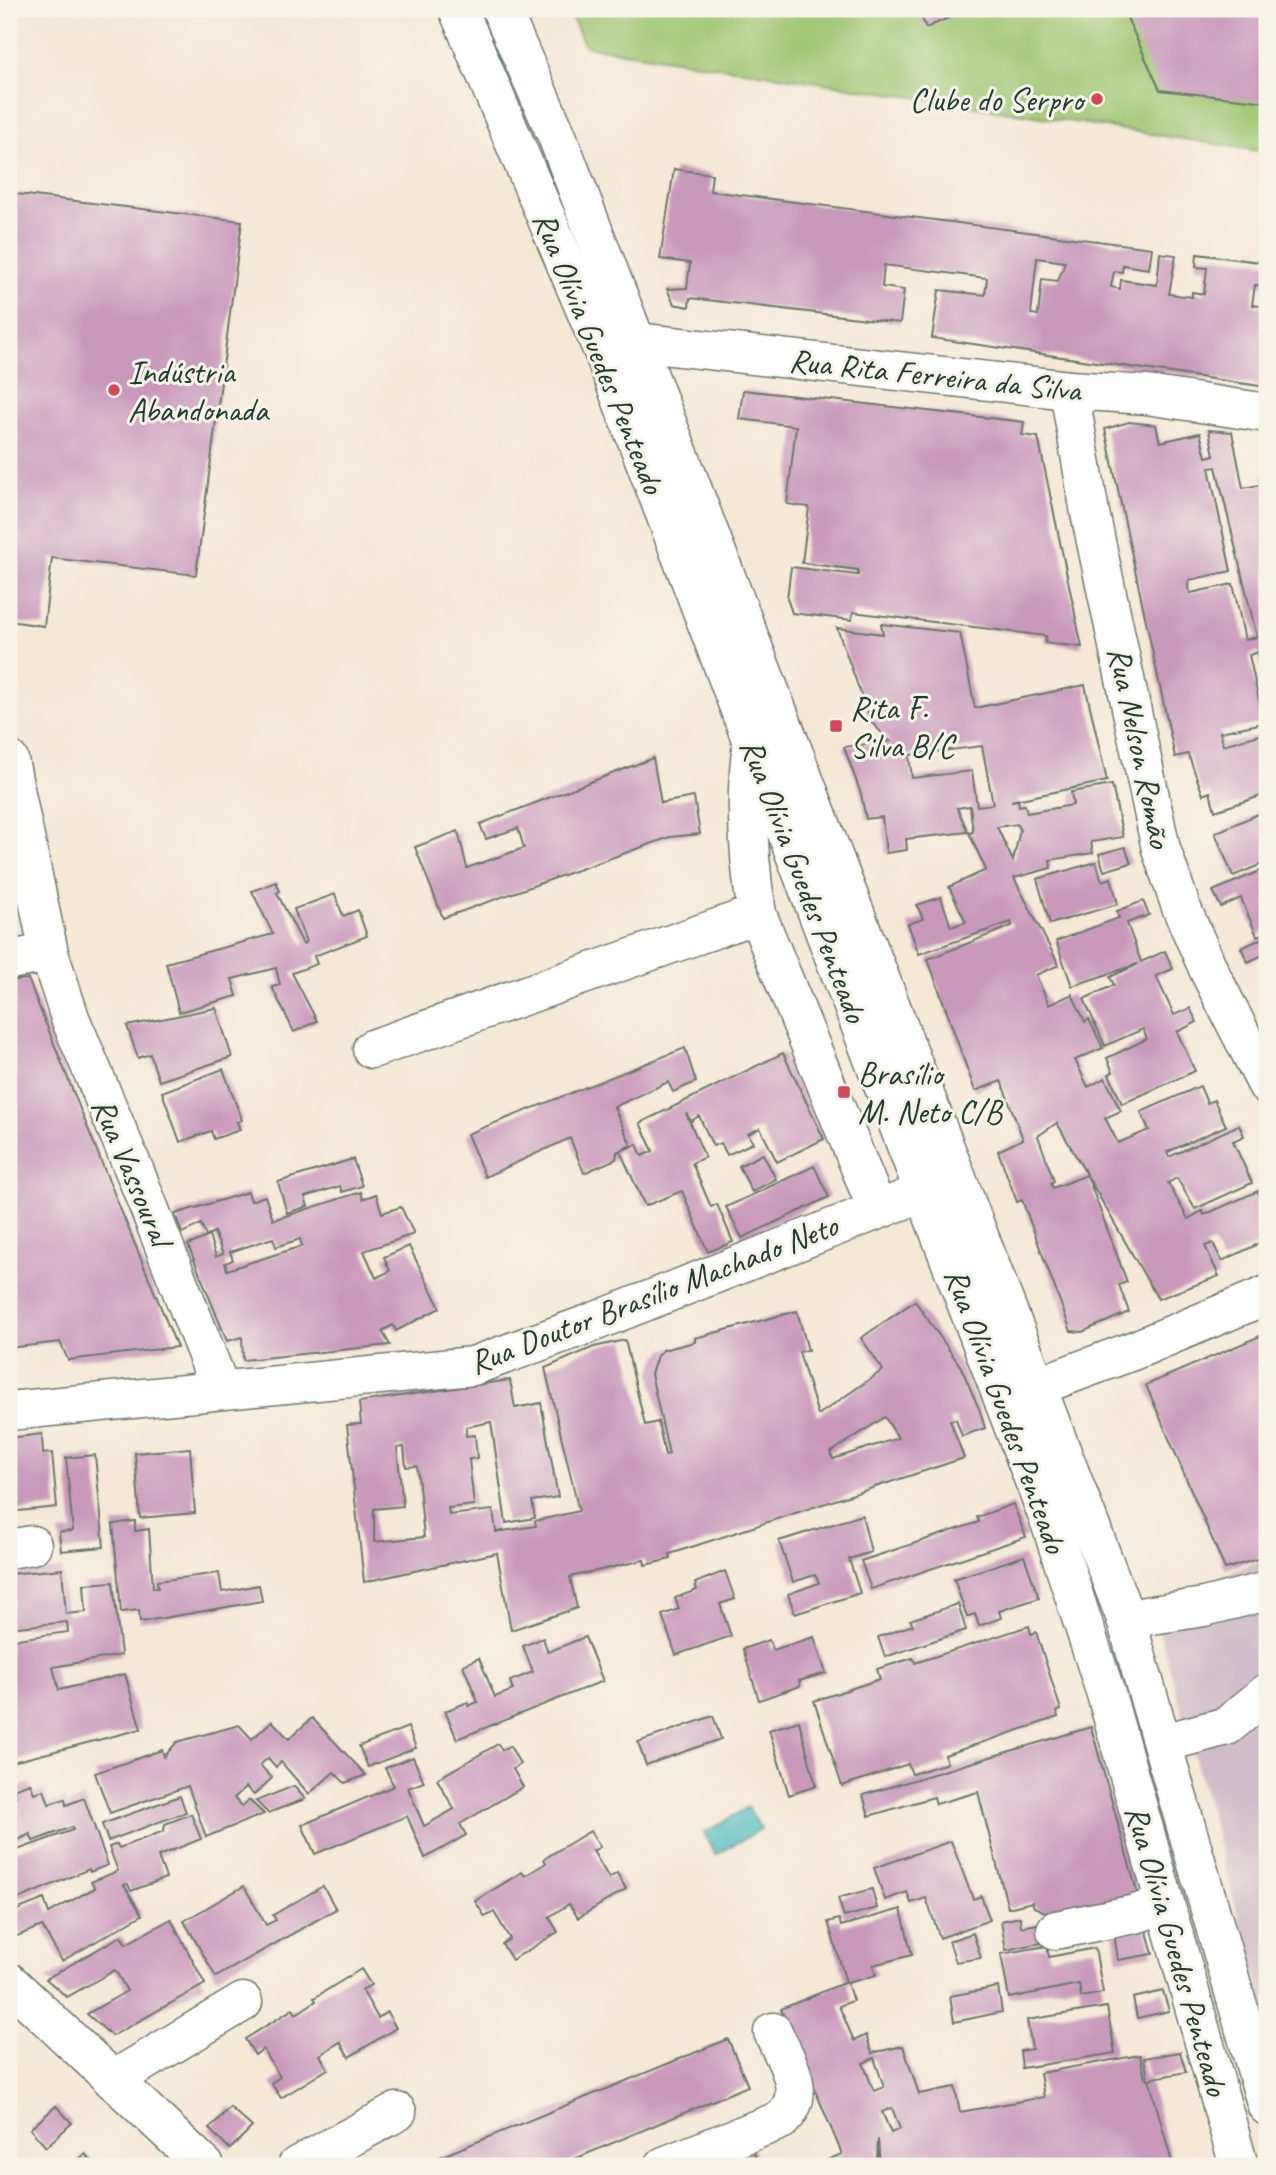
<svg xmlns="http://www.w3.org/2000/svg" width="1276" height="2175" font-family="Caveat,sans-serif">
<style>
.industrial{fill:#d1bdc9}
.green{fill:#9dc672;stroke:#5e8253;stroke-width:2}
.water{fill:#49b8bf;stroke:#347a7a;stroke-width:2}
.building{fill:#c999bb;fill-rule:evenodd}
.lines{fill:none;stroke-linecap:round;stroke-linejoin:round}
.minor-casing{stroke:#6a796c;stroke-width:41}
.major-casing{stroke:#6a796c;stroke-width:41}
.minor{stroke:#fff;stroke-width:38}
.major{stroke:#fff;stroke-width:38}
.poi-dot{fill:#d1495b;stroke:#f7f3e8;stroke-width:2.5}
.labels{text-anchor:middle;stroke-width:6;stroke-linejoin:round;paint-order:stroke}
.poi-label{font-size:33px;fill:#1f3d34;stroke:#f7f3e8;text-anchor:start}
.street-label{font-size:33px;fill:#1f3d34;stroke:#f7f3e8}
</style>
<rect width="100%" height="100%" fill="#f7f3e8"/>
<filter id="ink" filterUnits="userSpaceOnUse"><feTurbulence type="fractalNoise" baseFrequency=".0143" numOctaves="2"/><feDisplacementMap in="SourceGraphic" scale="14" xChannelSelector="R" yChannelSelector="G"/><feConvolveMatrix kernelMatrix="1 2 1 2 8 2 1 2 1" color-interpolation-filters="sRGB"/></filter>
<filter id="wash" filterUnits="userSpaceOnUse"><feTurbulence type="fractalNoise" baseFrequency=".00686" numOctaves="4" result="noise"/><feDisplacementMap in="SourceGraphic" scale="28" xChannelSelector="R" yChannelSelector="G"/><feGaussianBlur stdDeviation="1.57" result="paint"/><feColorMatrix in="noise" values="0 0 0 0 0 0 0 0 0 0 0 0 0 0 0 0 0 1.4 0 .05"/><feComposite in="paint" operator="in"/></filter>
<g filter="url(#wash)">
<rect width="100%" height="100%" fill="#f5e8d5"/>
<!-- industrial -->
<polygon class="industrial" points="1267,1557 1267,2018 1152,1605"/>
<!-- green -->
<polygon class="green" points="568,9 1267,9 1267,152 585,46"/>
<!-- water -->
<polygon class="water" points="748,1807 761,1829 716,1855 704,1833"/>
<g id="blocks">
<!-- building -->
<g class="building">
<polygon points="918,9 968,9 926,28"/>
<polygon points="1123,9 1255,9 1267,35 1267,102 1160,90"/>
<path d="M674,169l38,5 -2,17 442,57 -3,21 -26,-4 -1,7 -8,-1 -3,16 9,2 1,-9 36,5 3,-32 16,2 -7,39 23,3v-5l12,2 3,-26 -11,-1 1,-13 70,9v23l-12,-1 -3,20 15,2v80l-335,-49 7,-48 46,5 2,-17 -103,-13 -2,22 22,3 -4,33 -210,-25 -1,9 -15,-3 -7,-15 20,-1 3,-25 -30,-4zM1037,258l28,4 -7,19 -16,-2 -4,36 -7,-1z"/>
<polygon points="9,193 242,221 196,575 52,558 44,626 9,621"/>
<polygon points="743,390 1024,422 1022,435 1038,437 1082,647 1045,643 1046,636 853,612 852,620 792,613 787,598 791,567 858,575 858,570 802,563 809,507 787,504 796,426 739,419"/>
<path d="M1129,422l27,3 4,17 40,-9 6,24 8,-2 -5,-25 23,2 11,56 22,-4 -3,-10 5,-1v224l-9,-45 -9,3 15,68 -44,9 3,13 44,-12v61l-52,17 -5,-19 -7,3 -15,-41 -13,3 -70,-328zM1216,467l41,170 -12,3 -12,-56 -43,9 -2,-6 1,-7 42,-9 -22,-103z"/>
<path d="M881,624l79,9 15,75 110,-23 22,96 -96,20 7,-1 1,6 6,-1 2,8 46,-8 -2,-13 41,-7 11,52 -32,5 2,11 -43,7 1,8 -37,10 45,87 -23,10 13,30 23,-11 13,28 4,-3 14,29 -28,12 13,27 17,-9 16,33 -16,7 13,25 31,-13 -8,-18 59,-26 7,17 7,-3 12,26 -59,26 2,5 70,-32 5,11 -11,5 19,42 -57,26 -18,-31 -9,5 20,36 14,-8 2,4 54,-24 9,21v28l-45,21 -9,-18 -8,3 14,30 -61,23 -101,-176 -19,13 16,45 -3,2 2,5 34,-13 40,107 -8,3 10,27 -47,20 -11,-1 -49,-131 -5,2 -19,-51 25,-12 -22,-58 -26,10 -47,-132 84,-33 -1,-4 -92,32 -11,-30 15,-5 -6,-14 24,-8 10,30 15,-5 -17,-35 37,-17 -17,-37 4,-1 -3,-26 -13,2 11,24 -62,7 1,11 -21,3 -4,-36 -16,2 -5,-25 -17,-47 46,-6 -19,-19 -34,-94 46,6zM982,746l11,58 -16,2 -5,-35 -60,7 -3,-23zM1017,824l3,6 -7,31 -16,-34z"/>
<polygon points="653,758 661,803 694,797 700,834 670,837 443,918 415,847 458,831 467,868 524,848 518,828 486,839 480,824"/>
<polygon points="1267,810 1267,862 1233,876 1215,833"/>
<polygon points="1125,847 1131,863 1104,871 1099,854"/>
<polygon points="1096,862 1102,881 1111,878 1118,904 1050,924 1037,879"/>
<polygon points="1267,868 1267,932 1257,936 1241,898 1221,907 1213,891"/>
<polygon points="276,882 280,891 277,893 303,944 306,942 294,909 335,894 343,916 358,910 367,936 314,956 317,964 292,973 317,1021 294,1032 272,987 280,985 276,968 232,979 237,996 179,1012 166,963 273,934 252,891"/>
<polygon points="1143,901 1149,915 1127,923 1141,962 1165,951 1173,969 1156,976 1174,1015 1190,1008 1197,1022 1177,1032 1195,1071 1122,1104 1109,1074 1113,1072 1107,1058 1147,1039 1143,1029 1105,1046 1084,999 1114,985 1110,977 1138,964 1072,986 1056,941 1119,918 1117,911"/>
<polygon points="1267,936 1267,953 1248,962 1241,948"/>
<polygon points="28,979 107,1176 177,1347 68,1360 60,1342 9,1348 9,981"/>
<polygon points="216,1008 232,1057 159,1081 150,1054 138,1058 127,1026"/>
<polygon points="685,1048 696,1082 673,1092 668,1082 614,1107 631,1145 617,1152 616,1159 584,1173 570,1138 485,1177 467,1134"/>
<polygon points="783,1053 824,1139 777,1162 760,1128 748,1134 753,1143 727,1155 721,1143 713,1146 699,1116 691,1121 686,1113 705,1157 692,1163 711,1207 717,1204 733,1242 708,1252 682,1191 645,1206 620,1151 637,1144 642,1156 653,1151 640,1123"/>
<polygon points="223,1069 242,1120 237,1122 240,1130 214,1139 211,1131 180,1142 162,1092"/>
<polygon points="763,1154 776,1179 752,1192 739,1166"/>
<polygon points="353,1159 362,1186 342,1192 340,1186 305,1197 308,1206 287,1213 278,1182"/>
<polygon points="814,1166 829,1197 742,1238 726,1207"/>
<path d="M248,1192l3,9 14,-5 8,24 88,-28 2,7 13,-5 6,19 19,-6 13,27 -50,17 12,27 14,-7 -6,-14 25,-11 31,62 -44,23 -3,-6 -11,6 8,14 -147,15 -1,-23 -15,4 -39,-96 21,-9 7,21 7,-3 -9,-22 -8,4 -5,-12 -19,9 -7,-19zM273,1238l3,9 24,-8 2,7 -75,24 -2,-7 8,-3 -3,-8z"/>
<path d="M915,1301l46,66 19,44 5,17 -23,8 -6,-17 -6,1 14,38 -294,96 1,5 -26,6 -1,-5 -74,17 7,31 -66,22 -14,-77 -133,29 -17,-157 14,-1 -2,-22 151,-22 5,28 26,-5 17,94 -26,4 3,17 -29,5 -15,-101 -25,5v9l9,-1 2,23 -8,1 5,46 -26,3 1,7 44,-5 3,22 40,-6 -1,-5 44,-10 -34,-143 49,-21 31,-7 20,85 13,-3 7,33 4,-1 -18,-80 6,-18 6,-6 32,-8v-4l102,-27 11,39 -9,2 19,63 65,-45 -22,-32zM885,1417l13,21 -65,21 -3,-6zM404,1447l2,20 11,-1 7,71 -50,5v-33l29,-3 -6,-58z"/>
<polygon points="1267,1333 1267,1556 1225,1569 1146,1385"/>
<polygon points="42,1434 43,1454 52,1453 57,1507 9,1512 9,1438"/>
<polygon points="190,1448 195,1513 140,1518 135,1453"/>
<polygon points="95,1455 104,1547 61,1551 59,1532 73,1531 66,1458"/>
<polygon points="1013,1504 1026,1537 871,1589 861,1561 979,1522 977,1517"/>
<polygon points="862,1515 871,1552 849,1559 860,1593 795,1614 788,1594 819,1583 815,1575 793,1582 779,1541"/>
<polygon points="135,1521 135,1531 149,1529 153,1588 158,1588 157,1581 219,1573 222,1592 259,1585 262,1601 140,1622 139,1610 121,1612 113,1524"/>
<polygon points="1024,1556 1039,1598 999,1611 1001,1618 979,1626 975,1614 967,1617 954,1579"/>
<polygon points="62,1569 66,1614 86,1612 84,1584 113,1582 121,1655 53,1667 59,1690 125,1674 141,1729 9,1763 9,1640 68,1632 67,1622 9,1628 9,1574"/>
<polygon points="725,1571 735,1599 720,1604 731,1636 676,1655 662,1615 679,1609 675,1598 697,1590 695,1583"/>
<polygon points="958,1604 966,1630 885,1657 878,1637 913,1625 910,1620"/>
<polygon points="1029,1626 1031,1634 1036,1632 1061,1710 1057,1712 1058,1717 945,1755 947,1763 912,1774 908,1764 842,1786 814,1701 880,1679 877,1669 913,1658 915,1663"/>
<polygon points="585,1637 603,1681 457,1739 445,1711 468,1702 468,1706 478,1702 463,1665 479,1658 495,1697 513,1690 510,1681 533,1672 523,1646 543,1638 548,1652"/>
<polygon points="814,1637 826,1673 799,1681 800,1686 759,1700 743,1649 769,1640 773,1650"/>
<polygon points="713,1716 721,1739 646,1765 638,1742"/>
<polygon points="312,1718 366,1775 345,1783 334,1772 309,1794 281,1762 276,1767 268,1758 260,1765 272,1778 254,1795 246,1787 234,1798 242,1807 249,1800 264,1814 206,1837 188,1786 110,1813 95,1773 162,1750 164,1757 177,1742 239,1725 252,1739 272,1721 289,1739"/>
<polygon points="799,1721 816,1786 789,1795 769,1730"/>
<polygon points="408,1727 416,1748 368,1767 359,1746"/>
<polygon points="1091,1727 1141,1906 1071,1924 1034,1907 1032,1902 1008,1908 978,1792 936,1804 934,1797 869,1816 863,1795"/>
<polygon points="498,1744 502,1750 510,1746 520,1764 513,1769 523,1787 460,1824 466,1835 425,1858 407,1816 315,1854 302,1825 394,1786 385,1768 413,1757 424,1782 408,1788 424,1826 454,1809 437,1779"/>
<polygon points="30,1783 34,1793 44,1790 49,1804 65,1799 66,1805 84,1798 108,1865 90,1872 89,1869 9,1903 9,1853 73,1830 72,1827 33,1841 30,1834 9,1845 9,1798 16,1796 13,1789"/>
<polygon points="294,1786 305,1799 268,1813 256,1801"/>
<polygon points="180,1796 186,1812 108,1841 102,1824"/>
<polygon points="191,1814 201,1839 158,1856 166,1878 131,1891 128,1884 124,1885 142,1915 62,1961 42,1926 9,1939 9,1913 44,1899 49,1913 95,1888 91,1882 118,1871 109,1847 117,1844 119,1848 164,1831 165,1824"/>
<polygon points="590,1831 600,1847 593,1851 609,1878 617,1873 626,1889 578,1918 569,1904 549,1917 558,1932 512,1960 502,1944 510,1939 494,1912 485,1917 475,1901 522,1872 525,1876 546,1863 544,1859"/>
<polygon points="951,1841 973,1899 981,1896 990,1920 940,1938 926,1898 911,1903 907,1892 885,1900 874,1868"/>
<polygon points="244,1886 266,1925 276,1920 273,1915 323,1886 336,1909 216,1977 184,1921"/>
<polygon points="872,1889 877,1908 844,1917 838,1898"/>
<path d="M901,1909l11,46 -39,10 3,10 -29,8 6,18 -14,5 15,35 12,-6 6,18 31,-7 16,48 36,-7 5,25 84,-15 -4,-24 100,-18 5,24h3l-4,-21 36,-6 6,20 -37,7 24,87h-293l-2,-27 -1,27h-65l30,-12 -61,-145 65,-27 -18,-60 11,-3 2,7zM874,2058l10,29 -10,4 -11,-28zM892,2108l8,21 -9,4 -9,-21z"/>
<polygon points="1020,1917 1021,1927 1043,1923 1046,1942 1006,1950 1001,1921"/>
<polygon points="171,1919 205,1984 112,2036 87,2014 127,1991 115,1970 67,1997 46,1979 121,1936 126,1944"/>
<polygon points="1146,1928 1153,1954 1118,1960 1114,1934"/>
<polygon points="973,1933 981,1958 956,1962 949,1941"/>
<polygon points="1047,1946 1049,1957 1095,1948 1103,1993 1081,1997 1079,1984 1009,1998 1001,1954"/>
<polygon points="361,1969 371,1985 362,1990 378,2018 387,2012 396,2028 349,2057 340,2042 320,2055 328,2069 281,2098 271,2083 280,2077 263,2049 255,2055 245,2039 293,2009 296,2014 316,2001 314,1998"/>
<polygon points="998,1987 1002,2012 954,2022 950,1996"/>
<polygon points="1163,1991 1169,2011 1137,2018 1133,1998"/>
<polygon points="1107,2007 1115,2053 1022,2068 1020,2051 1032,2049 1027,2020"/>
<polygon points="728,2039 748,2086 558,2166 418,2166"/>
<polygon points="56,2106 72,2123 46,2147 30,2129"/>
<polygon points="230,2107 252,2127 230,2149 209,2129"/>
<polygon points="750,2144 760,2166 696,2166"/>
<polygon points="85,2154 97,2166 72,2166"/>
</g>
</g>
</g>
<g filter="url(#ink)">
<use href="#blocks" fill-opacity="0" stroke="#6a796c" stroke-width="2"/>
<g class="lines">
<defs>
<g id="minor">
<polyline points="607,353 636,342 1069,390 1147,395 1267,413"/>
<polyline points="1069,390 1090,513 1161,849 1181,907 1210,973 1267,1085"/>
<path d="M752,743c-8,57 -4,114 5,171l120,295"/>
<polyline points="9,760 49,953"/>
<polyline points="9,960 49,953 70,1018 137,1177 220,1388"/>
<polyline points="372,1049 757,914"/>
<polyline points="1006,1398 1135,1350 1267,1295"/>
<polyline points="9,1411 473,1366 591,1323 954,1180"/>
<polyline points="9,1549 32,1545"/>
<polyline points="1126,1619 1204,1607 1267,1591"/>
<polyline points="1163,1743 1227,1726 1267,1693"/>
<polyline points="1056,1930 1135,1914 1165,1904"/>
<polyline points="9,1982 205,2166"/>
<polyline points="113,2080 243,2002"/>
<polyline points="297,2166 397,2112"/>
<path d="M664,2166l117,-46c29,-27 5,-58 -8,-88"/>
</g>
<g id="major">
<polyline points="458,9 604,354 1051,1525 1106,1694 1239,2166"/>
<polyline points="501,9 557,136 1126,1619 1267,2106"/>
</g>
</defs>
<!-- minor casing -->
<use href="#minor" class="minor-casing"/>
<!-- major casing -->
<use href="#major" class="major-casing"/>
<!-- minor -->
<use href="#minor" class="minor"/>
<!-- major -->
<use href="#major" class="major"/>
</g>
</g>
<!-- markers -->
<g class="poi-dot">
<circle cx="1097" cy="99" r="7"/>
<circle cx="114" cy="390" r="7"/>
<rect x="829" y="719" width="14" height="14" rx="3.5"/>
<rect x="837" y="1085" width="14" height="14" rx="3.5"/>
</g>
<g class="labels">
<!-- poi labels -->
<g class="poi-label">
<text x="1083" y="111" text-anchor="end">Clube do Serpro</text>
<text x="128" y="383">Indústria<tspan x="128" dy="38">Abandonada</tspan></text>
<text x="850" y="719">Rita F.<tspan x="850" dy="38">Silva B/C</tspan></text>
<text x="858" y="1085">Brasílio<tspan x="858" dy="38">M. Neto C/B</tspan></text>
</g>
<!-- street labels -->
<g class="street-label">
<text transform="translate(600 352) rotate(68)" y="12">Rua Olívia Guedes Penteado</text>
<text transform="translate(935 374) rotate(6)" y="12">Rua Rita Ferreira da Silva</text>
<text transform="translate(1141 747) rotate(78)" y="12">Rua Nelson Romão</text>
<text transform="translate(805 880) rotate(69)" y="12">Rua Olívia Guedes Penteado</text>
<text transform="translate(133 1171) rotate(67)" y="12">Rua Vassoural</text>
<text transform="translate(653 1293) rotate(-21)" y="12">Rua Doutor Brasílio Machado Neto</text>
<text transform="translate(1007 1410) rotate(70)" y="12">Rua Olívia Guedes Penteado</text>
<text transform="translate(1178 1950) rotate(74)" y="12">Rua Olívia Guedes Penteado</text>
</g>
</g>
<!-- margin -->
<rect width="1276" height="2175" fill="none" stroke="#f7f3e8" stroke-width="35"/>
</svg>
